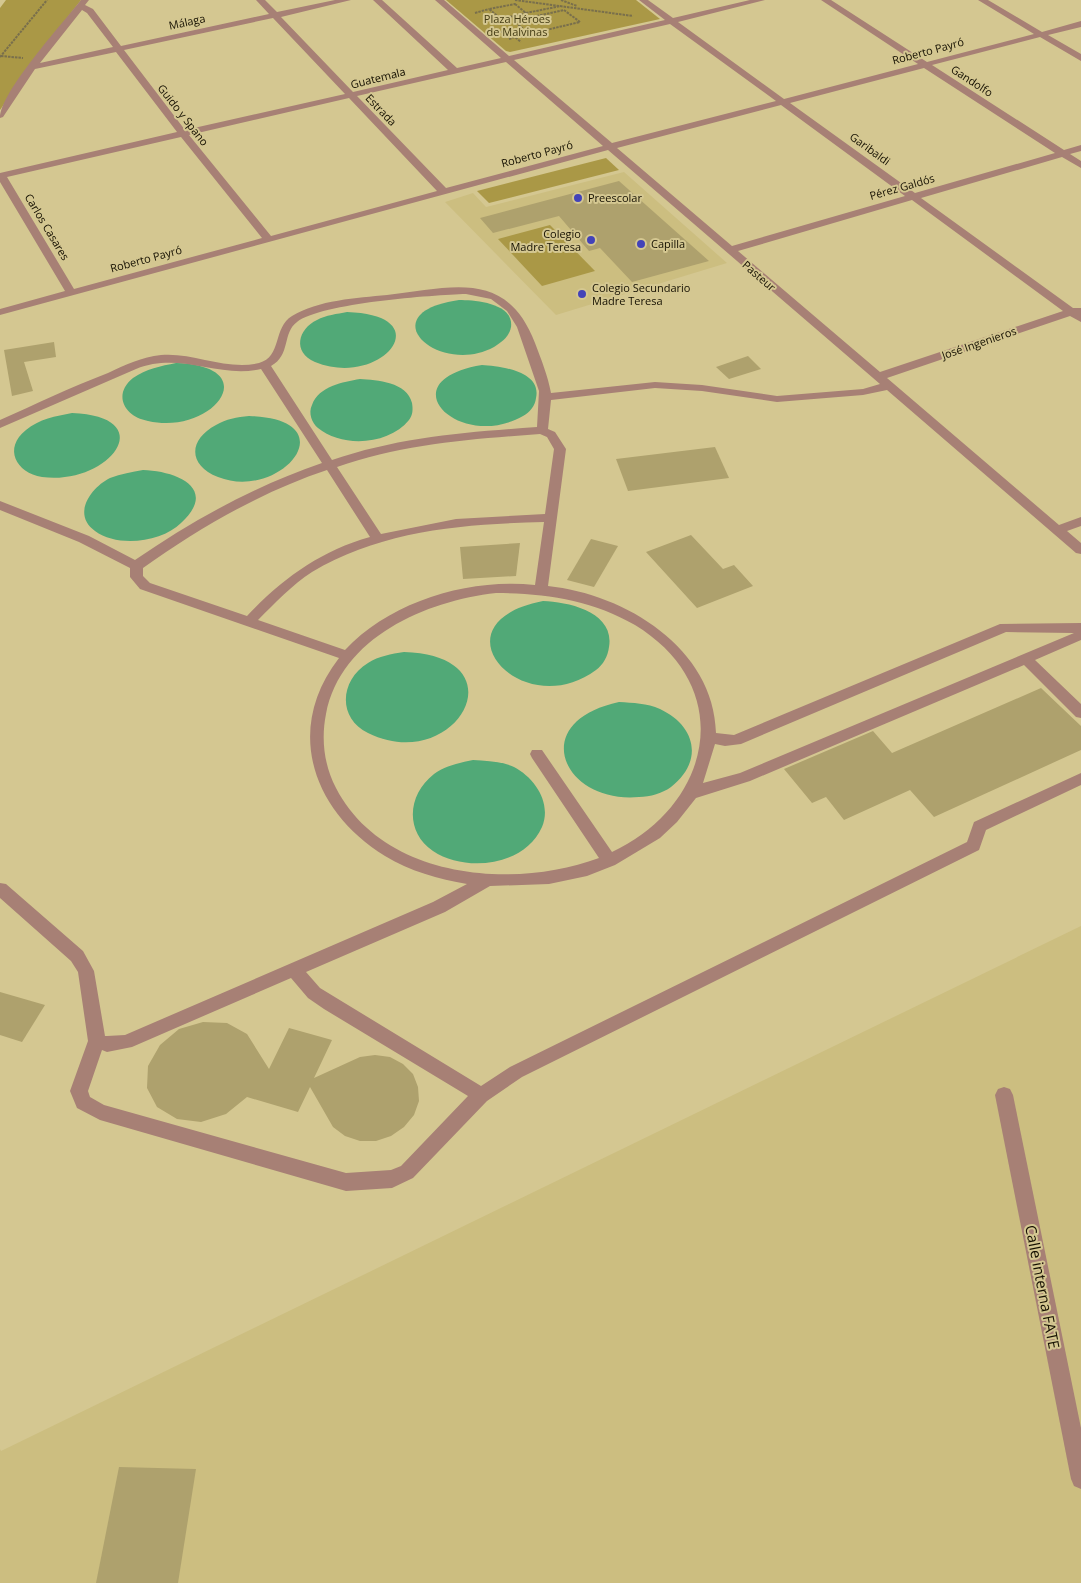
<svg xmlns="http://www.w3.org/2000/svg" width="1081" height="1583" font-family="'Open Sans',sans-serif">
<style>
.built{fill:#ccbe80}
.green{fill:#aa9846}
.water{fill:#51a977}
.building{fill:#aea16d}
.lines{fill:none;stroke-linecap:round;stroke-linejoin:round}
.path{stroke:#796f4c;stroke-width:2;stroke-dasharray:2.5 1;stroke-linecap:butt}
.minor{fill:#a78075;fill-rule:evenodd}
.poi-dot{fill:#4343b8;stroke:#d4c791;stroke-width:2}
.labels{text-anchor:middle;stroke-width:4;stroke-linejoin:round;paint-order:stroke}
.far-park-label{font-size:11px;fill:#433b13;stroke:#d4c791}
.far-street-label{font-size:11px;fill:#151000;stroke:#d4c791}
.far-poi-label{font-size:11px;fill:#151000;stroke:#d4c791;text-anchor:start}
.near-street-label{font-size:15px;fill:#151000;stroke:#d4c791}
</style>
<rect width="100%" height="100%" fill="#d4c791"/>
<!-- built -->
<g class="built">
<polygon points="624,172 727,263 556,315 445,202 473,193 486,207"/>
<polygon points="1081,926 1081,1583 0,1583 0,1449 1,1451"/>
</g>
<!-- green -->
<g class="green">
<polygon points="6,0 81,0 34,60 0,110 0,8"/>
<polygon points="446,0 636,0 660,19 510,52 506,51"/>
<polygon points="606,158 619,170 489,203 477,191"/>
<polygon points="550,225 595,271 542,286 498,239"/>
</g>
<!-- water -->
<g class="water">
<path d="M459,300c16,0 55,3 52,27 -2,10 -9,15 -17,20 -55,30 -126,-34 -35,-47z"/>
<path d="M347,312c95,3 34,77 -32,50 -23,-10 -17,-33 2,-42 9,-5 20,-6 30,-8z"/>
<path d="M176,363c91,3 36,73 -28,58 -23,-4 -36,-26 -15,-43 13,-9 28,-12 43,-15z"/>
<path d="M482,365c18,1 60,6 54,33 -1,8 -6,14 -13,18 -63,36 -137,-35 -41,-51z"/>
<path d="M360,379c17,1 47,3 52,24 1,6 1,12 -3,17 -20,25 -67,28 -91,8 -6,-5 -10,-15 -6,-23 7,-19 31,-23 48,-26z"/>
<path d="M72,413c91,4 36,73 -30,64 -26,-4 -39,-29 -16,-47 13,-11 30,-14 46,-17z"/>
<path d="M249,416c101,3 31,86 -31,61 -30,-12 -30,-37 -2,-52 10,-6 21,-8 33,-9z"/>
<path d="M143,470c33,1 76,18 38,53 -19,19 -63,25 -86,8 -23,-16 -5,-43 15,-53 11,-4 22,-6 33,-8z"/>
<path d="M543,601c26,1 72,11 66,46 -1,9 -6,18 -13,23 -74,55 -166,-47 -53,-69z"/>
<path d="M404,652c120,4 51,124 -36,81 -31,-15 -28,-53 0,-70 11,-7 23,-9 36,-11z"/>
<path d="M619,702c14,1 28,1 41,7 36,17 44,52 11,78 -8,6 -21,10 -32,10 -76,7 -113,-75 -20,-95z"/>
<path d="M473,760c14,1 28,1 41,7 21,11 38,36 28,60 -17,39 -76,46 -109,24 -29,-20 -25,-57 1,-77 11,-8 25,-11 39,-14z"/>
</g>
<!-- building -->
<g class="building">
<polygon points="619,181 709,261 632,282 600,248 589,251 559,216 493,233 480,218"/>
<polygon points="54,342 56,357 24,362 33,391 12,396 4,350"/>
<polygon points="748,356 761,369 729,379 716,367"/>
<polygon points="715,447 729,478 628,491 616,459"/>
<polygon points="691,535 723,569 734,565 753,586 697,608 646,552"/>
<polygon points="591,539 618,546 594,587 567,580"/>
<polygon points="520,543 516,576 463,579 460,547"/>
<polygon points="1041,688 1081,726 1081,750 934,817 910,790 844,820 826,797 812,803 784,769 873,731 892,753"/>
<polygon points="0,992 45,1005 22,1042 0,1035"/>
<polygon points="203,1022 227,1023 247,1034 269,1069 289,1028 332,1040 314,1078 360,1057 375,1055 390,1057 403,1064 413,1074 418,1087 419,1101 414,1115 404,1127 391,1136 376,1141 360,1141 345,1136 333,1127 310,1087 298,1112 247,1097 226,1114 201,1122 177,1119 157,1107 147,1088 148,1066 160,1045 179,1029"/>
<polygon points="119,1467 196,1469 178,1583 96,1583"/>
</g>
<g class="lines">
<!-- path -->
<g class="path">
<polyline points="515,0 633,16"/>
<polyline points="561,0 577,6"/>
<polygon points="515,4 526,13 501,19 489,9"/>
<polygon points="564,10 580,22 529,34 514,21"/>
<polyline points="475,13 489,9"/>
<polyline points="526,13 561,6"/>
<polyline points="501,32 507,31"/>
<polyline points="509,39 515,37 521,42"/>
<polyline points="1,56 23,58"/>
<polyline points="0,57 47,0"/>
</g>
<!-- minor -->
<g class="minor">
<path d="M81,0h8l-4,5 8,4 28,37 148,-32 -13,-14h9l12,12 58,-12h16l-70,17 72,75 95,-22 -75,-70h9l75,68 44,-10 -66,-58h9l65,56 156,-36 -26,-20h9l25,18 77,-18h15l-87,22 106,77 134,-35 -97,-64h10l96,62 107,-28 -56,-34h10l54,32 39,-11v6l-33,8 33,19v7l-41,-24 -108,28 132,85 17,-5v6l-11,3 11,7v7l-19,-11 -141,41 152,110h8v14l-11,-6 -183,62 172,147 22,-8v9l-14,5 14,12v11l-5,-1 -189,-163 -24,5 -86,7 -75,-11 -47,-3 -104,12 -3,29 7,3 11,17 -18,137c77,8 166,62 168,147l18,2 266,-111 81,-1v17l-46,20 46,44v14l-5,-1 -52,-52 -274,116 -54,17 -19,24 -17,16 -45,27 -28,11 -38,8 -59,2 -45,26 -139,60 14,16 161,98 29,-19 457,-225 7,-20 107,-49v12l-95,45 -7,20 -457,227 -35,24 -74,77 -21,10 -46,3 -246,-71 -23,-12 -7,-17 18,-50 -10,-69 -7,-11 -71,-63v-15l6,1 77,67 11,20 11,65h2l18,-1 308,-133 34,-18c-28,-5 -58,-13 -82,-28 -73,-45 -101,-127 -46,-198l-199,-69 -10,-12v-9l-51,-26 -79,-32v-9l89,35 46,24c58,-40 120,-74 187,-97l-61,-94c-43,10 -80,-18 -125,0l-136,59v-8c36,-16 71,-33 108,-47 17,-8 34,-16 53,-18 32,-3 66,16 98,8 23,-6 14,-36 33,-47 26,-16 65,-18 95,-21 64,-7 119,-27 148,48 6,16 13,33 16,50l104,-11 47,3 75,11 86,-7 17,-5 -272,-234 -608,165v-6l65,-18 -65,-109v-9l177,-41 -61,-80 -81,17 -32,48 -3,1c0,-26 63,-95 81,-118zM82,10l5,3 26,34 -73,16zM273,18l72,76 -160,36 -61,-80zM670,24l106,77 -164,42 -98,-83zM506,62l97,84 -157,42 -89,-92zM924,68l131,85 -140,40 -125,-90zM349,98l88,93 -166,45 -82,-101zM781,105l124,91 -173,50 -115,-98zM181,137l81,101 -188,51 -67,-112zM912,200l151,111 -183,61 -142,-121zM466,294l25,5 16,12 10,16 22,64 -2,36c-70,5 -138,10 -205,33l-61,-94c20,-11 11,-33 26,-44 24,-19 136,-27 169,-28zM540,434l7,3 7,12 -9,65 -89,5 -75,15 -44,-67c66,-23 134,-28 203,-33zM327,470l43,67c-50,14 -88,42 -123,79l-97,-33 -7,-7v-8c56,-40 118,-76 184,-98zM544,522l-9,63c-66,-7 -144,16 -190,65l-87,-30c17,-17 34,-35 54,-48 70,-42 152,-48 232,-50zM496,593c49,0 96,7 139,32 103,63 77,180 -23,227l-70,-102h-10l-2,4 2,4 67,100c-86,32 -216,21 -263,-70 -12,-23 -15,-49 -10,-74 15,-77 100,-113 170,-121zM1006,632l68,1 -334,140 -37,10 12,-39 10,2 16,-2zM291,978l17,20 16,11 144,87 -67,70 -10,4 -45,3 -242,-68 -14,-8 -2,-6 14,-41 5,2 25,-5z"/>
<polygon points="1004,1087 1010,1089 1013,1095 1081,1428 1081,1489 1074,1486 1071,1479 995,1095 998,1089"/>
</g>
</g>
<!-- markers -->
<g class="poi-dot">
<circle cx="578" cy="198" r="5"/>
<circle cx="591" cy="240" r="5"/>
<circle cx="641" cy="244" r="5"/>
<circle cx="582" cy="294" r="5"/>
</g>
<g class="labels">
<!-- far-park labels -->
<g class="far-park-label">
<text x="517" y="23">Plaza Héroes<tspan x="517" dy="13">de Malvinas</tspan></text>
</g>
<!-- far-street labels -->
<g class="far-street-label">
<text transform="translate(187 22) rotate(-12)" y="4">Málaga</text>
<text transform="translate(928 51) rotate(-15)" y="4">Roberto Payró</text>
<text transform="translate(378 78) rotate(-14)" y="4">Guatemala</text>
<text transform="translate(972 81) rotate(33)" y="4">Gandolfo</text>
<text transform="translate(381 110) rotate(46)" y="4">Estrada</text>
<text transform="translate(183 115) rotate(52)" y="4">Guido y Spano</text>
<text transform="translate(870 149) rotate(36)" y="4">Garibaldi</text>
<text transform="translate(537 154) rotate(-15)" y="4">Roberto Payró</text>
<text transform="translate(902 187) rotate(-16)" y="4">Pérez Galdós</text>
<text transform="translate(47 227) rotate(59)" y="4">Carlos Casares</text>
<text transform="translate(146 259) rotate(-15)" y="4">Roberto Payró</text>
<text transform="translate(759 276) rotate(41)" y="4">Pasteur</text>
<text transform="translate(979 343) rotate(-19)" y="4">José Ingenieros</text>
</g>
<!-- far-poi labels -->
<g class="far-poi-label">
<text x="588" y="202">Preescolar</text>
<text x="581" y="238" text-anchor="end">Colegio<tspan x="581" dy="13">Madre Teresa</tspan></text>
<text x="651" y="248">Capilla</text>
<text x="592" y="292">Colegio Secundario<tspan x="592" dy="13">Madre Teresa</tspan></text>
</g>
<!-- near-street labels -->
<g class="near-street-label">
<text transform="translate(1042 1287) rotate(79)" y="5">Calle interna FATE</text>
</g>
</g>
</svg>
